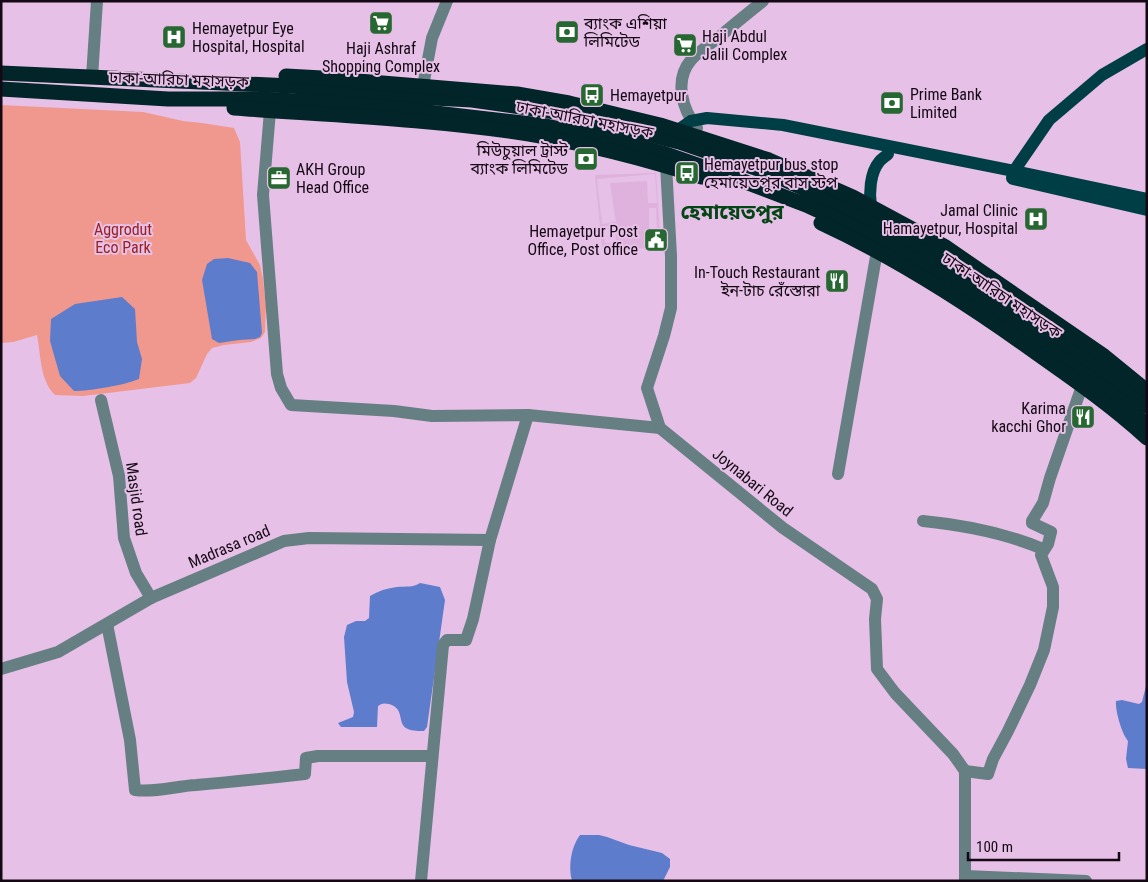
<svg xmlns="http://www.w3.org/2000/svg" width="1148" height="882" font-family="'Roboto Condensed','Noto Sans Bengali',sans-serif">
<style>
.built{fill:#deb2dd;fill-rule:evenodd}
.green{fill:#f0988e}
.water{fill:#5d7ccc}
.lines{fill:none;stroke-linecap:round;stroke-linejoin:round}
.minor{stroke:#657f82;stroke-width:12}
.major{stroke:#003e45;stroke-width:12}
.highway{stroke:#012529;stroke-width:15}
.labels{text-anchor:middle;stroke-width:4;stroke-linejoin:round;paint-order:stroke}
.poi-label{font-size:16px;fill:#150815;stroke:#e6c0e6;text-anchor:start}
.street-label{font-size:16px;fill:#150815;stroke:#e6c0e6}
.park-label{font-size:16px;fill:#9a2121;stroke:#e6c0e6}
.district-label{font-size:21px;font-weight:bold;fill:#034514;stroke:#e6c0e6}
</style>
<rect width="100%" height="100%" fill="#e6c0e6"/>
<!-- built -->
<path class="built" d="M656,173l5,76 -59,-2 -7,-72zM655,174l2,29h-9l-1,-22 -37,2 6,39 -14,2 -5,-45zM649,208h7l1,26h-8zM615,225l1,18h-11l-2,-17z"/>
<!-- green -->
<path class="green" d="M1,105l142,7 40,9 19,2 32,5 6,14 6,98 14,25 3,14 3,28 -1,25 -4,6 -10,4 -27,3 -12,3 -5,6 -11,24 -6,5 -107,13 -28,-1c-15,-14 -14,-40 -18,-60l-24,7 -12,1z"/>
<!-- water -->
<g class="water">
<polygon points="228,258 250,263 257,272 262,333 260,337 255,339 239,340 219,343 212,339 202,280 207,264 214,259"/>
<path d="M122,297l13,12 2,33 5,17 -3,20c-14,6 -49,12 -65,12l-14,-15 -10,-35 1,-22 24,-15z"/>
<path d="M420,583l20,4 5,13 -18,127 -3,4c-4,0 -12,0 -16,-2 -12,-5 -2,-20 -19,-25 -5,-1 -7,-1 -11,2l-1,21h-36l-3,-4 15,-6 1,-5 -7,-30 -3,-45 3,-12 9,-4h9l4,-3 1,-22c8,-5 17,-8 27,-9 9,-1 16,1 23,-4z"/>
<path d="M1147,682v87l-19,-1 -2,-9 2,-18c-6,-7 -13,-30 -12,-40l6,-1 17,4 3,-2z"/>
<path d="M580,835h19l8,2 22,8 33,8 8,6v8l-7,14h-91c-4,-15 -1,-34 8,-46z"/>
</g>
<g class="lines">
<!-- minor -->
<g class="minor">
<polyline points="92,77 97,1"/>
<polyline points="423,86 432,38 447,1"/>
<polyline points="270,111 263,195 277,374 281,388 291,405 394,411 432,416 528,415 660,428"/>
<path d="M697,128c-15,-19 -23,-48 -6,-68 7,-8 18,-15 27,-22 15,-13 30,-25 45,-37"/>
<polyline points="666,165 671,256 671,308 664,336 647,388 660,428 783,528 872,589 877,599 875,619 877,669 895,693 953,754 965,771"/>
<polyline points="101,400 119,476 124,538 136,573 151,598"/>
<polyline points="838,474 877,251"/>
<path d="M923,521c41,4 82,12 120,28"/>
<path d="M107,624l23,116 5,50c20,3 41,-4 61,-5 37,-3 73,-7 109,-11l1,-16 12,-2h114"/>
<polyline points="1,669 58,652 151,598 284,541 309,538 490,540"/>
<polyline points="965,771 988,774 993,759 1008,731 1030,685 1044,650 1053,607 1053,587 1041,555 1048,544 1051,532 1032,523 1032,521 1043,503 1050,478 1082,386"/>
<polyline points="966,876 1086,881"/>
<polyline points="421,881 443,645 447,640 466,640 473,619 490,540 528,415"/>
<polyline points="965,881 965,771"/>
</g>
<!-- major -->
<g class="major">
<polyline points="678,130 691,121 707,118 783,125 1014,171 1147,199"/>
<polyline points="1012,178 1014,171 1049,120 1102,75 1147,49"/>
<polyline points="1013,179 1147,210"/>
<path d="M871,206c-2,-13 -1,-33 8,-44 2,-3 6,-5 9,-8"/>
</g>
<!-- highway -->
<g class="highway">
<polyline points="1,73 292,86 414,97 472,100 562,113 679,142 770,173 863,216 958,269 1062,342 1147,406"/>
<polyline points="286,76 322,78 517,94 569,103 660,125 769,160 853,197 944,246 1104,356 1147,391"/>
<polyline points="1,89 168,99 261,99 366,105 541,125 606,138 666,154 735,178 806,205 867,233 944,275 1028,333 1115,397 1147,425"/>
<path d="M234,108c97,7 199,11 295,26 59,10 117,25 173,43"/>
<path d="M821,223c78,36 149,82 218,132 37,26 74,52 108,83"/>
</g>
</g>
<!-- icons -->
<defs>
<symbol id="supermarket-square" viewBox="-11 -11 22 22"><rect x="-9" y="-9" width="18" height="18" rx="4" fill="#276731" stroke="#e6c0e6"/><path d="M-6-5.5h2.5l.6 2H6L4.5 2H-2.5L-4.4-4H-6ZM-1.5 3.2a1.3 1.3 0 1 0 .1 0ZM3 3.2a1.3 1.3 0 1 0 .1 0Z" fill="#fff"/></symbol>
<symbol id="bank-square" viewBox="-11 -11 22 22"><rect x="-9" y="-9" width="18" height="18" rx="4" fill="#276731" stroke="#e6c0e6"/><path d="M-6-4H6V4H-6ZM0-2.3a2.3 2.3 0 1 0 0 4.6a2.3 2.3 0 1 0 0-4.6Z" fill="#fff"/></symbol>
<symbol id="hospital-square" viewBox="-11 -11 22 22"><rect x="-9" y="-9" width="18" height="18" rx="4" fill="#276731" stroke="#e6c0e6"/><path d="M-5-5h3v3.5h4V-5h3V5h-3V1.5h-4V5h-3Z" fill="#fff"/></symbol>
<symbol id="bus-square" viewBox="-11 -11 22 22"><rect x="-9" y="-9" width="18" height="18" rx="4" fill="#276731" stroke="#e6c0e6"/><path d="M-5-6H5V4H4V6H2V4H-2V6H-4V4H-5ZM-3.5-4V0h7V-4ZM-3.5 1.2v1.5H-2V1.2ZM2 1.2v1.5H3.5V1.2Z" fill="#fff"/></symbol>
<symbol id="office-square" viewBox="-11 -11 22 22"><rect x="-9" y="-9" width="18" height="18" rx="4" fill="#276731" stroke="#e6c0e6"/><path d="M-6-3h4V-5.5h4V-3h4V5H-6ZM-1-4.5V-3h2v-1.5ZM-6 0V1H6V0Z" fill="#fff"/></symbol>
<symbol id="civic-square" viewBox="-11 -11 22 22"><rect x="-9" y="-9" width="18" height="18" rx="4" fill="#276731" stroke="#e6c0e6"/><path d="M-.6-6.5H3V-4.5H.6V-3L4-1V1h2V6H-6V1h2V-1L-.6-3ZM-1.2 2.5V6h2.4V2.5Z" fill="#fff"/></symbol>
<symbol id="restaurant-square" viewBox="-11 -11 22 22"><rect x="-9" y="-9" width="18" height="18" rx="4" fill="#276731" stroke="#e6c0e6"/><path d="M-5-6h1v4h1v-4h1v4h1v-4h1v5L-1.5 .5V6h-2V.5L-5-1ZM5-6V6H3V1.5H1.5Q1.5-4 5-6Z" fill="#fff"/></symbol>
</defs>
<g fill-rule="evenodd">
<use href="#supermarket-square" x="367" y="9" width="28" height="28"/>
<use href="#bank-square" x="553" y="18" width="28" height="28"/>
<use href="#hospital-square" x="160" y="23" width="28" height="28"/>
<use href="#supermarket-square" x="671" y="31" width="28" height="28"/>
<use href="#bus-square" x="578" y="81" width="28" height="28"/>
<use href="#bank-square" x="878" y="89" width="28" height="28"/>
<use href="#bank-square" x="572" y="145" width="28" height="28"/>
<use href="#bus-square" x="673" y="159" width="28" height="28"/>
<use href="#office-square" x="265" y="164" width="28" height="28"/>
<use href="#hospital-square" x="1022" y="205" width="28" height="28"/>
<use href="#civic-square" x="642" y="226" width="28" height="28"/>
<use href="#restaurant-square" x="823" y="267" width="28" height="28"/>
<use href="#restaurant-square" x="1069" y="403" width="28" height="28"/>
</g>
<g class="labels">
<!-- poi labels -->
<g class="poi-label">
<text x="584" y="29">ব্যাংক এশিয়া<tspan x="584" dy="18">লিমিটেড</tspan></text>
<text x="192" y="34">Hemayetpur Eye<tspan x="192" dy="18">Hospital, Hospital</tspan></text>
<text x="702" y="42">Haji Abdul<tspan x="702" dy="18">Jalil Complex</tspan></text>
<text x="381" y="54" text-anchor="middle">Haji Ashraf<tspan x="381" dy="18">Shopping Complex</tspan></text>
<text x="910" y="100">Prime Bank<tspan x="910" dy="18">Limited</tspan></text>
<text x="610" y="101">Hemayetpur</text>
<text x="568" y="156" text-anchor="end">মিউচুয়াল ট্রাস্ট<tspan x="568" dy="18">ব্যাংক লিমিটেড</tspan></text>
<text x="704" y="170">Hemayetpur bus stop<tspan x="704" dy="18">হেমায়েতপুর বাস স্টপ</tspan></text>
<text x="296" y="175">AKH Group<tspan x="296" dy="18">Head Office</tspan></text>
<text x="1018" y="216" text-anchor="end">Jamal Clinic<tspan x="1018" dy="18">Hamayetpur, Hospital</tspan></text>
<text x="638" y="237" text-anchor="end">Hemayetpur Post<tspan x="638" dy="18">Office, Post office</tspan></text>
<text x="820" y="278" text-anchor="end">In-Touch Restaurant<tspan x="820" dy="18">ইন-টাচ রেঁস্তোরা</tspan></text>
<text x="1066" y="414" text-anchor="end">Karima<tspan x="1066" dy="18">kacchi Ghor</tspan></text>
</g>
<!-- street labels -->
<g class="street-label">
<text transform="translate(179 79) rotate(2)" y="6">ঢাকা-আরিচা মহাসড়ক</text>
<text transform="translate(585 119) rotate(11)" y="6">ঢাকা-আরিচা মহাসড়ক</text>
<text transform="translate(1002 295) rotate(34)" y="6">ঢাকা-আরিচা মহাসড়ক</text>
<text transform="translate(753 482) rotate(39)" y="6">Joynabari Road</text>
<text transform="translate(137 499) rotate(82)" y="6">Masjid road</text>
<text transform="translate(229 546) rotate(-23)" y="6">Madrasa road</text>
</g>
<!-- park labels -->
<g class="park-label">
<text x="123" y="235">Aggrodut<tspan x="123" dy="18">Eco Park</tspan></text>
</g>
<!-- district labels -->
<g class="district-label">
<text x="732" y="219">হেমায়েতপুর</text>
</g>
</g>
<!-- border -->
<rect width="1148" height="882" fill="none" stroke="#150815" stroke-width="5"/>
<!-- scale -->
<path d="M968 852v8h151v-8" fill="none" stroke="#150815" stroke-width="2.5"/>
<text x="976" y="852" font-size="15" fill="#150815" stroke="#e6c0e6" stroke-width="4" paint-order="stroke">100 m</text>
</svg>
